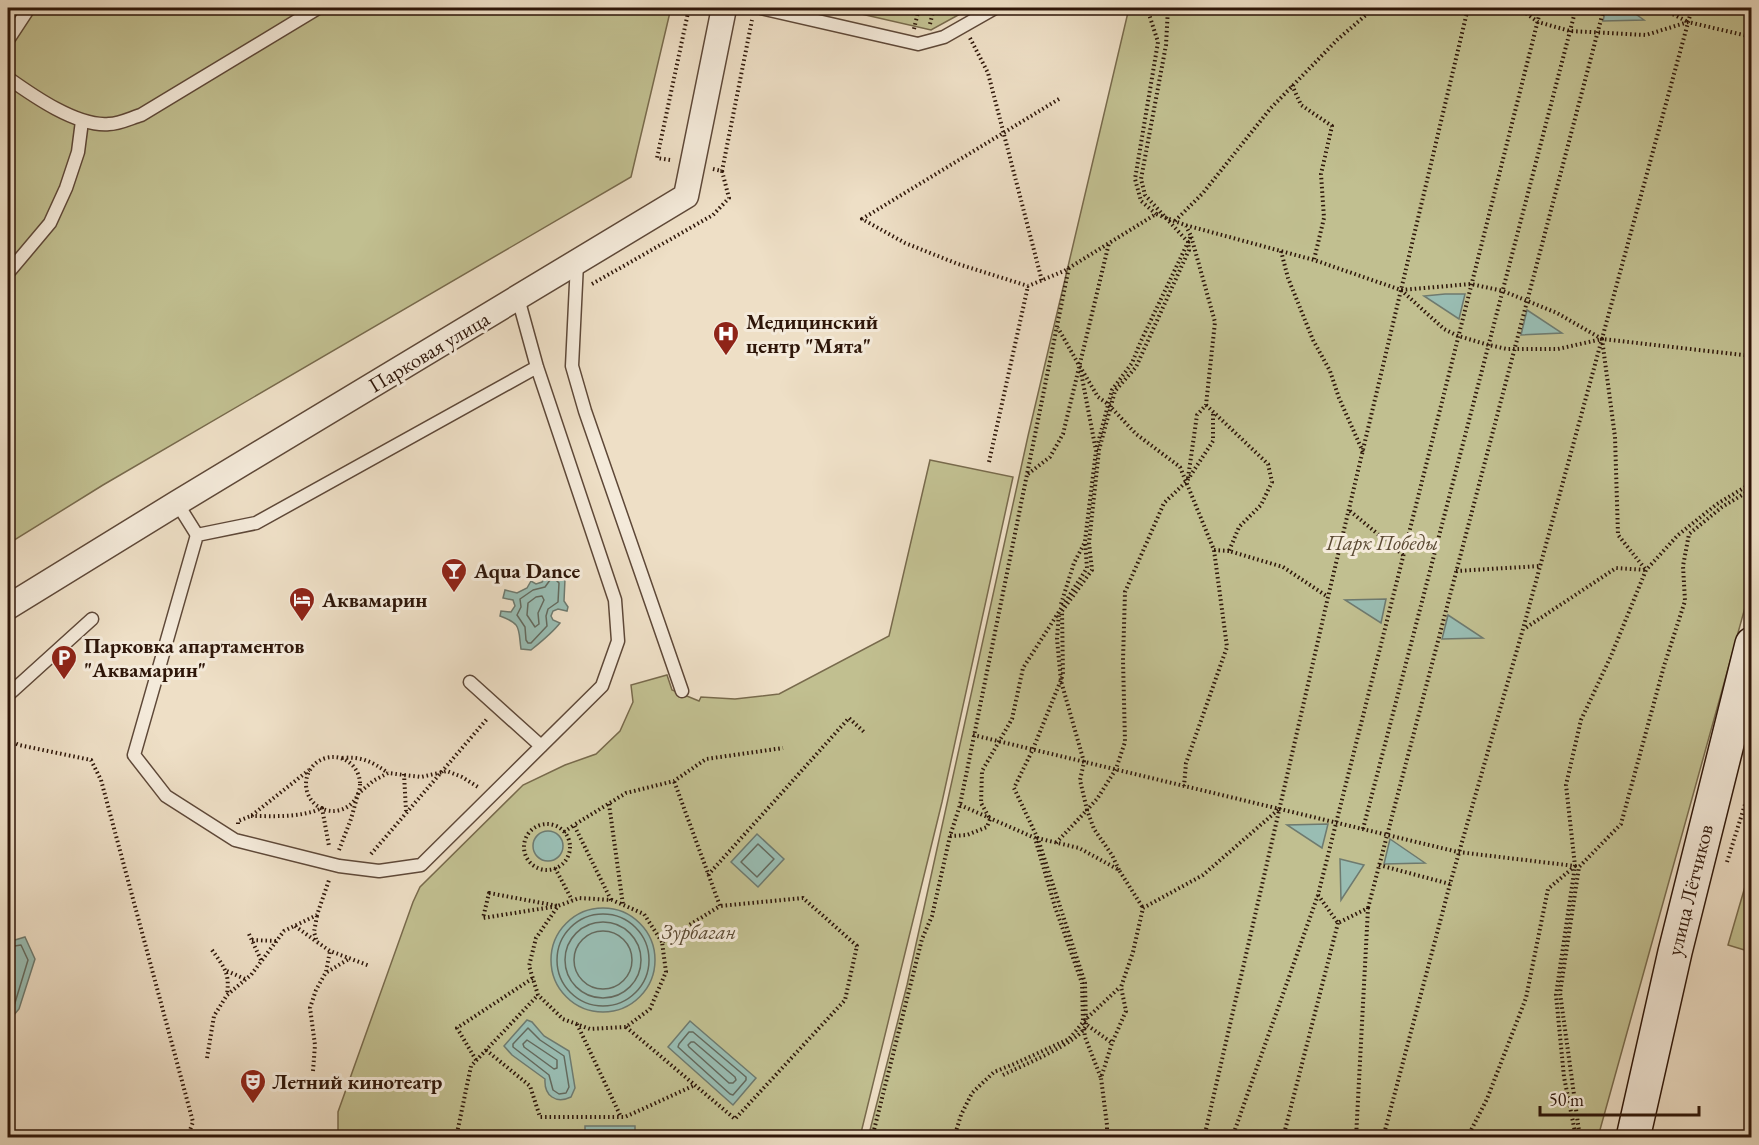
<svg xmlns="http://www.w3.org/2000/svg" width="1759" height="1145" font-family="'EB Garamond',serif">
<style>
.green{fill:#c1bf90;stroke:#786a4c;stroke-width:1.5}
.water{fill:#99bdb3;stroke:#6e7a6f;stroke-width:1.5}
.lines{fill:none;stroke-linecap:round;stroke-linejoin:round}
.shore{stroke:#646a5e;stroke-width:1.5}
.service-casing{stroke:#5e4838;stroke-width:15}
.minor-casing{stroke:#5e4838;stroke-width:27}
.secondary-casing{stroke:#2e1609;stroke-width:36}
.path{stroke:#2e1609;stroke-width:4;stroke-dasharray:1.5 3;stroke-linecap:butt}
.service{stroke:#f4eada;stroke-width:12}
.minor{stroke:#f4eada;stroke-width:24}
.secondary{stroke:#f4eada;stroke-width:33}
.labels{text-anchor:middle;stroke-width:6;stroke-linejoin:round;paint-order:stroke}
.poi-label{font-size:21px;font-weight:bold;fill:#2e1609;stroke:#f4eada;text-anchor:start}
.street-label{font-size:21px;fill:#2e1609;stroke:#f4eada}
.park-label{font-size:21px;font-style:italic;fill:#5a4932;stroke:#f4eada}
</style>
<rect width="100%" height="100%" fill="#eedfc6"/>
<filter id="stains"><feTurbulence type="fractalNoise" baseFrequency=".00333" numOctaves="4"/><feColorMatrix values="0 0 0 0 .2 0 0 0 0 .09 0 0 0 0 .02 0 0 0 .5 -.17"/></filter>
<radialGradient id="worn" r=".72"><stop offset=".6" stop-color="#630" stop-opacity="0"/><stop offset="1" stop-color="#630" stop-opacity=".3"/></radialGradient>
<!-- green -->
<g class="green">
<polygon points="8,8 671,8 631,177 103,485 8,544"/>
<polygon points="835,8 971,8 931,30"/>
<polygon points="1129,8 1751,8 1751,586 1598,1137 868,1138 907,985 1028,436"/>
<polygon points="930,460 1013,477 942,802 860,1137 338,1138 338,1112 413,902 420,887 523,785 565,765 596,754 620,731 633,702 631,685 667,675 672,690 699,701 701,697 735,699 779,694 889,636"/>
<polygon points="1751,866 1751,952 1728,945"/>
</g>
<!-- water -->
<g class="water">
<polygon points="1606,8 1627,8 1644,20 1603,21"/>
<polygon points="1445,294 1465,294 1459,319 1424,296"/>
<polygon points="1527,310 1562,333 1521,335"/>
<path d="M557,571l8,8 -1,22 4,6 -1,4 -9,-2 -5,2 -2,5 2,4 7,3c-7,9 -19,19 -29,27l-10,-1c-3,-21 1,-25 -21,-33l1,-5 10,1 4,-6 -2,-6 -10,-2 2,-8 12,3 10,-5 4,-7 5,3 6,-2 4,-6z"/>
<polygon points="1386,599 1381,623 1345,600"/>
<polygon points="1448,615 1483,638 1442,639"/>
<polygon points="1328,824 1322,848 1287,825"/>
<circle cx="548" cy="846" r="15"/>
<polygon points="757,834 784,859 758,887 731,862"/>
<polygon points="1390,839 1425,863 1384,864"/>
<polygon points="1340,859 1364,865 1341,900"/>
<circle cx="603" cy="960" r="52"/>
<polygon points="25,937 35,959 19,1009 8,1022 8,942"/>
<path d="M527,1020l5,2 12,14 25,15 6,37 -4,9c-15,7 -27,-1 -26,-18l-33,-24 -8,-9z"/>
<polygon points="690,1021 756,1078 733,1105 668,1047"/>
<rect x="585" y="1126" width="50" height="11"/>
</g>
<g class="lines">
<!-- shore -->
<g class="shore">
<polygon points="555,579 559,583 558,602 548,609 546,616 547,626 531,643 528,643 526,640 525,627 517,615 521,607 520,599 533,590 545,587 550,580"/>
<polygon points="542,596 544,600 538,613 539,624 535,627 527,615 528,603 536,597"/>
<polygon points="758,844 774,859 757,877 741,862"/>
<circle cx="603" cy="960" r="46"/>
<circle cx="603" cy="960" r="38"/>
<circle cx="603" cy="960" r="29"/>
<polyline points="8,947 21,945 28,960 14,1006 8,1013"/>
<polygon points="528,1028 540,1040 564,1056 569,1087 566,1093 559,1094 553,1090 549,1075 513,1047 513,1044"/>
<polygon points="693,1032 746,1077 746,1080 733,1095 730,1094 678,1047 679,1044 689,1032"/>
<polygon points="527,1040 557,1060 557,1068 554,1069 524,1047 523,1044"/>
<polygon points="691,1042 694,1042 735,1077 736,1080 733,1083 729,1083 689,1047 688,1045"/>
</g>
<defs>
<g id="service">
<polyline points="761,8 918,44 944,37 995,8"/>
<polyline points="8,40 29,8"/>
<path d="M8,78c24,17 69,49 101,46 10,0 22,-6 32,-9l177,-107"/>
<polyline points="577,263 572,366 585,411 682,691"/>
<polyline points="8,273 50,223 66,188 78,152 82,121"/>
<polyline points="518,298 537,367 615,600 618,641 602,686 421,865 379,871 339,866 235,840 166,796 134,755 197,535 256,523 537,367"/>
<polyline points="177,503 197,535"/>
<polyline points="470,682 541,746"/>
<polyline points="8,695 92,619"/>
</g>
<polyline id="minor" points="8,607 177,503 686,196 724,8"/>
<polyline id="secondary" points="1633,1138 1675,952 1752,644"/>
</defs>
<!-- service casing -->
<use href="#service" class="service-casing"/>
<!-- minor casing -->
<use href="#minor" class="minor-casing"/>
<!-- secondary casing -->
<use href="#secondary" class="secondary-casing"/>
<!-- path -->
<g class="path">
<polyline points="674,8 688,12"/>
<polyline points="1147,8 1158,42 1135,179 1141,201 1156,214"/>
<polyline points="1519,8 1538,22 1570,31 1646,35 1688,22 1752,37"/>
<polyline points="1661,8 1688,22"/>
<polyline points="930,24 934,8"/>
<polyline points="914,29 919,8"/>
<polyline points="970,38 988,73 1042,281"/>
<polyline points="1292,85 1301,105 1332,126 1321,174 1324,218 1314,260"/>
<polyline points="1059,99 862,219 905,243 958,264 1028,286 1064,271 1156,214 1185,225 1314,260 1401,290 1471,284 1503,291 1557,313 1602,339 1752,356"/>
<polyline points="670,160 657,158 689,8"/>
<polyline points="713,169 722,171 752,20"/>
<polyline points="1175,221 1203,193 1270,109 1337,40 1374,8"/>
<polyline points="1281,251 1288,278 1313,340 1330,371 1339,398 1363,452"/>
<polyline points="592,284 713,215 729,198 722,171"/>
<polyline points="1401,290 1444,329 1458,336 1489,345 1507,349 1558,349 1602,339 1615,437 1618,535 1646,570 1616,568 1524,629"/>
<polyline points="1082,370 1098,397 1108,404 1136,434 1180,467 1214,550 1227,647 1186,763 1184,786"/>
<polyline points="1206,405 1268,464 1272,482 1261,505 1239,527 1229,551 1283,567 1328,597"/>
<polyline points="1097,447 1112,390 1132,363 1141,341 1191,236 1186,226"/>
<polyline points="989,462 1028,286"/>
<polyline points="1028,474 1050,457 1063,434 1109,243"/>
<polyline points="1188,478 1197,415 1206,405 1215,322 1191,236"/>
<polyline points="1350,511 1403,555"/>
<polyline points="1214,550 1229,551"/>
<polyline points="1456,571 1540,566"/>
<polyline points="1061,604 1074,563 1085,542"/>
<polyline points="973,735 1458,852 1575,866 1548,889 1526,998 1487,1099 1467,1138"/>
<polyline points="8,740 19,745 91,760 101,780 193,1122 187,1138"/>
<circle cx="333" cy="784" r="27"/>
<path d="M342,758c19,-2 31,4 46,15"/>
<polyline points="404,774 406,811"/>
<polyline points="609,804 623,905"/>
<polyline points="960,805 1035,838 1055,907 1082,983 1083,1022 1112,1043"/>
<path d="M251,816c23,0 50,2 71,-8l7,38"/>
<polyline points="238,824 238,821 251,816 309,770"/>
<circle cx="547" cy="847" r="23"/>
<polyline points="1363,829 1576,8"/>
<polyline points="564,832 574,825"/>
<polyline points="950,836 967,835 987,827 990,819 981,803 982,771 1012,719 1023,668 1087,568 1085,541 1096,451 1080,367 1058,328"/>
<polyline points="1037,838 1079,848 1119,870 1143,908"/>
<polyline points="1056,843 1087,810 1080,780 1084,762 1061,681 1057,639 1059,612"/>
<polyline points="339,850 351,819 358,794 373,781 388,773 421,777 447,771 462,777 478,787"/>
<polyline points="371,854 487,719"/>
<polyline points="1727,862 1752,782"/>
<polyline points="1379,865 1450,884"/>
<polyline points="555,868 572,900"/>
<polyline points="1119,870 1112,855 1094,829 1087,810 1097,799 1116,769 1125,742 1123,660 1125,592 1164,503 1187,481 1213,441 1213,412"/>
<polyline points="708,875 849,718 864,732"/>
<polygon points="489,893 558,906 483,918"/>
<polyline points="1318,895 1338,923 1368,908 1356,1138"/>
<polyline points="611,900 574,825 626,793 674,781 706,759 783,748"/>
<polyline points="1368,908 1604,8"/>
<polyline points="317,916 314,932 317,942 330,951 370,966"/>
<polyline points="295,926 317,942"/>
<polyline points="249,934 261,960"/>
<polyline points="252,940 276,941"/>
<polyline points="662,942 644,914 612,900 579,898 558,906 536,938 529,966 538,995 563,1019 590,1029 626,1027 650,1009 666,972 662,942 720,906 674,781"/>
<path d="M212,950c12,17 18,23 15,44"/>
<polyline points="227,971 245,979"/>
<polyline points="327,972 349,959"/>
<polyline points="577,1024 621,1117"/>
<polyline points="626,1027 735,1119 845,1000 857,946 803,898 720,906"/>
<polyline points="1084,1029 1085,1037 1101,1078"/>
<polyline points="486,1050 530,1086 540,1117 625,1117 695,1085"/>
<polyline points="207,1058 214,1016 227,995 251,975 284,931 317,915 329,880"/>
<polyline points="476,1060 457,1028 533,978"/>
<polyline points="313,1071 315,1045 310,1008 316,990 326,972 330,951"/>
<path d="M1003,1075c18,-9 78,-33 83,-50l-1,-42 -47,-144 -24,-51 19,-39 30,-74 -1,-64 30,-41 -3,-27 10,-93 16,-59 21,-24 53,-117 -1,-8 -43,-47 -4,-16 25,-134 2,-37"/>
<polyline points="456,1138 471,1066 538,995"/>
<polyline points="872,1138 922,939 932,916 950,836 960,805 1069,267"/>
<polyline points="954,1138 961,1115 972,1093 994,1072 1014,1064 1069,1039 1086,1019 1120,987"/>
<polyline points="1107,1138 1107,1125 1101,1078 1112,1043 1126,1011 1121,987 1133,952 1143,908 1203,875 1279,809"/>
<polyline points="1204,1138 1328,597 1468,8"/>
<polyline points="1232,1138 1318,895 1541,8"/>
<polyline points="1283,1138 1338,923"/>
<polyline points="1383,1138 1450,884 1523,629 1692,8"/>
<polyline points="1575,1138 1575,1132 1564,1077 1556,995 1575,866 1566,785 1581,720 1611,656 1646,570 1678,535 1717,504 1752,483"/>
<polyline points="1578,1138 1579,1131 1560,993 1579,867 1621,824 1664,666 1685,601 1683,566 1689,534 1722,507 1752,489"/>
</g>
<!-- service -->
<use href="#service" class="service"/>
<!-- minor -->
<use href="#minor" class="minor"/>
<!-- secondary -->
<use href="#secondary" class="secondary"/>
</g>
<!-- icons -->
<defs>
<symbol id="hospital-pin" viewBox="-11 -11 22 30"><path d="M0 17L-7.5 6A9.5 9.5 0 1 1 7.5 6Z" fill="#8f2418" stroke="#f4eada"/><path d="M-5-5h3v3.5h4V-5h3V5h-3V1.5h-4V5h-3Z" fill="#fff"/></symbol>
<symbol id="bar-pin" viewBox="-11 -11 22 30"><path d="M0 17L-7.5 6A9.5 9.5 0 1 1 7.5 6Z" fill="#8f2418" stroke="#f4eada"/><path d="M-6-5H6L.8 .8V4.5H3.5V6h-7V4.5H-.8V.8Z" fill="#fff"/></symbol>
<symbol id="hotel-pin" viewBox="-11 -11 22 30"><path d="M0 17L-7.5 6A9.5 9.5 0 1 1 7.5 6Z" fill="#8f2418" stroke="#f4eada"/><path d="M-6-4.5h1.5V1H6V5H4.5V3h-9V5H-6ZM-4 0a1.8 1.8 0 1 1 3.6 0ZM.5 0V-2.5h3Q6-2.5 6 0Z" fill="#fff"/></symbol>
<symbol id="parking-pin" viewBox="-11 -11 22 30"><path d="M0 17L-7.5 6A9.5 9.5 0 1 1 7.5 6Z" fill="#8f2418" stroke="#f4eada"/><path d="M-3.5-5.5H1a3.5 3.5 0 0 1 0 7H-1V5.5H-3.5ZM-1-3.4V-.6H.8a1.4 1.4 0 0 0 0-2.8Z" fill="#fff"/></symbol>
<symbol id="theatre-pin" viewBox="-11 -11 22 30"><path d="M0 17L-7.5 6A9.5 9.5 0 1 1 7.5 6Z" fill="#8f2418" stroke="#f4eada"/><path d="M-5-5.5Q0-4 5-5.5V0Q5 5 0 6Q-5 5-5 0ZM-3.3-2.5H-1v1.5H-3.3ZM1-2.5H3.3v1.5H1ZM-2.8 1Q0 5.5 2.8 1Z" fill="#fff"/></symbol>
</defs>
<g fill-rule="evenodd">
<use href="#hospital-pin" x="711" y="319" width="30" height="40"/>
<use href="#bar-pin" x="439" y="556" width="30" height="40"/>
<use href="#hotel-pin" x="287" y="585" width="30" height="40"/>
<use href="#parking-pin" x="49" y="643" width="30" height="40"/>
<use href="#theatre-pin" x="238" y="1067" width="30" height="40"/>
</g>
<g class="labels">
<!-- poi labels -->
<g class="poi-label">
<text x="746" y="329">Медицинский<tspan x="746" dy="24">центр "Мята"</tspan></text>
<text x="474" y="578">Aqua Dance</text>
<text x="322" y="607">Аквамарин</text>
<text x="84" y="653">Парковка апартаментов<tspan x="84" dy="24">"Аквамарин"</tspan></text>
<text x="272" y="1089">Летний кинотеатр</text>
</g>
<!-- street labels -->
<g class="street-label">
<text transform="translate(429 352) rotate(-31)" y="7">Парковая улица</text>
<text transform="translate(1690 890) rotate(-76)" y="7">улица Лётчиков</text>
</g>
<!-- park labels -->
<g class="park-label">
<text x="1382" y="550">Парк Победы</text>
<text x="699" y="939">Зурбаган</text>
</g>
</g>
<!-- margin -->
<rect width="1759" height="1145" fill="none" stroke="#eedfc6" stroke-width="30"/>
<rect x="9" y="9" width="1741" height="1127" fill="none" stroke="#2e1609" stroke-width="3"/>
<rect x="15" y="15" width="1729" height="1115" fill="none" stroke="#2e1609" stroke-width="1.5"/>
<!-- scale -->
<path d="M1540 1106v9h159v-9" fill="none" stroke="#2e1609" stroke-width="3"/>
<text x="1549" y="1106" font-size="18" fill="#2e1609" stroke="#f4eada" stroke-width="4.5" paint-order="stroke">50 m</text>
<rect width="100%" height="100%" filter="url(#stains)"/>
<rect width="100%" height="100%" fill="url(#worn)"/>
</svg>
